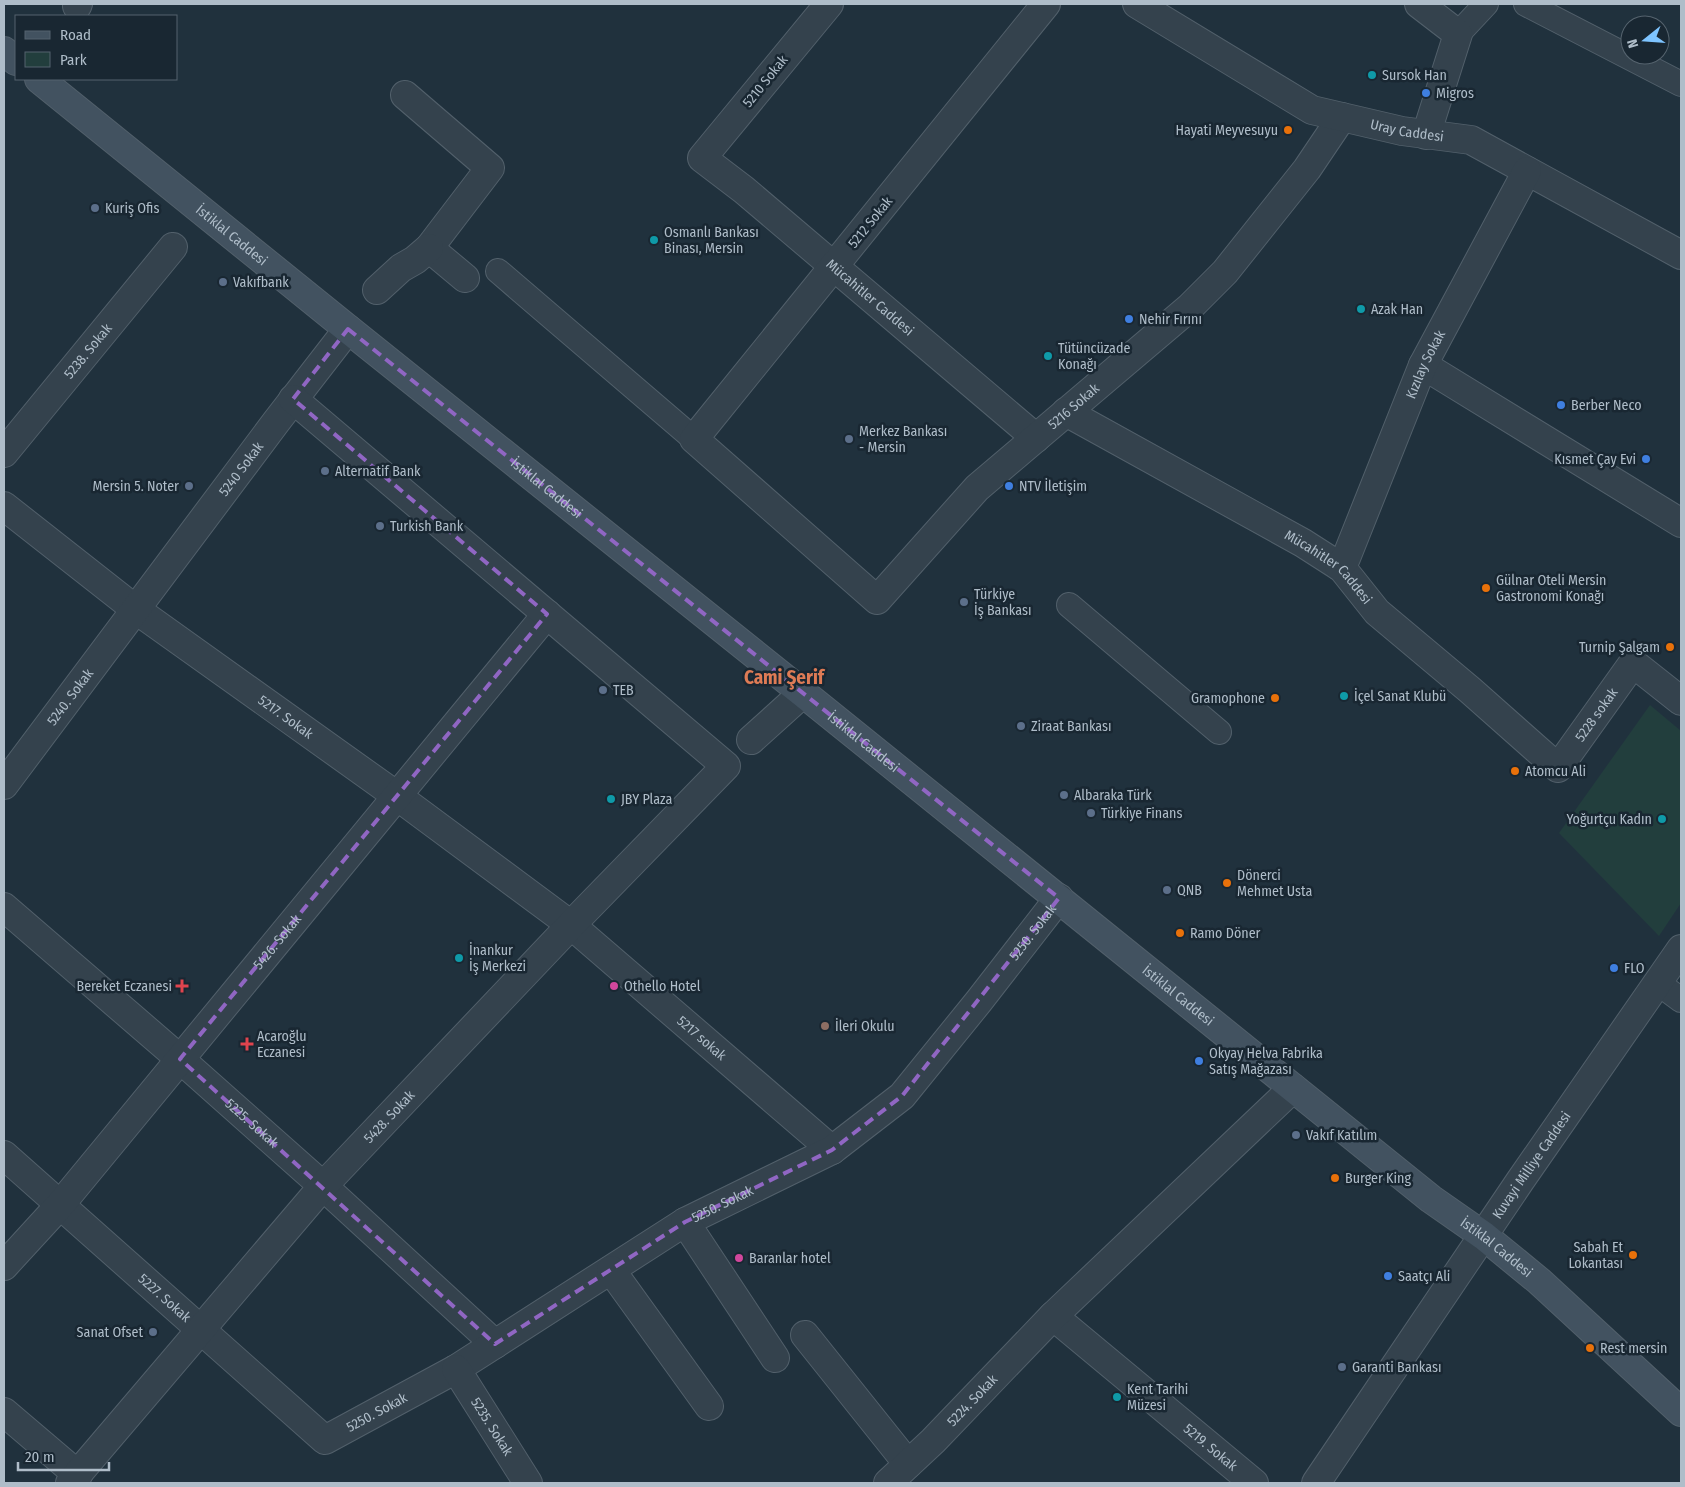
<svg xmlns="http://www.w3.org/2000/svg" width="1685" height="1487" font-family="'Fira Sans Condensed',sans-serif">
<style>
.green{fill:#223e3d}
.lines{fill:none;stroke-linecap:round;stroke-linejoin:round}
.pedestrian-casing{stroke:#52606b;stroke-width:26}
.minor-casing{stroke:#52606b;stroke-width:30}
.tertiary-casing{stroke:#52606b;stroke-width:30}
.secondary-casing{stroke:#52606b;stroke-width:30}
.pedestrian{stroke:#34424d;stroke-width:24}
.minor{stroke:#34424d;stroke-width:28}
.tertiary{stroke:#34424d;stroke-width:28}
.secondary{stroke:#425260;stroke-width:28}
.marked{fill:none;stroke:#9066c3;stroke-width:4;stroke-dasharray:10 6;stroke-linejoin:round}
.culture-dot{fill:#0f9aa8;stroke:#192732;stroke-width:2}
.shop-dot{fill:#3f7fe0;stroke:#192732;stroke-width:2}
.food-dot{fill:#e8710a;stroke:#192732;stroke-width:2}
.service-dot{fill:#5c6f8a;stroke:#192732;stroke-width:2}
.health-dot{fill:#e0444e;stroke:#192732;stroke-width:2}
.hotel-dot{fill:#d1479c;stroke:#192732;stroke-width:2}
.education-dot{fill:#8d6e63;stroke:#192732;stroke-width:2}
.labels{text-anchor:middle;stroke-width:5;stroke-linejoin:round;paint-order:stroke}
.poi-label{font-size:14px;fill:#afbdc9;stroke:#192732;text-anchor:start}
.street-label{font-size:14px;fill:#afbdc9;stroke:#192732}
.district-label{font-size:19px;font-weight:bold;fill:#de7b55;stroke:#192732}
</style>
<rect width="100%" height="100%" fill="#20313d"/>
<!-- green -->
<polygon class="green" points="1650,705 1681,731 1681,903 1659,936 1559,833"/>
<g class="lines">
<defs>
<g id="pedestrian">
<polyline points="1526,4 1681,84"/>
<polyline points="1458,34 1486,4"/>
<polyline points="498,271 694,439"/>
<polyline points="1069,605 1219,732"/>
<polyline points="1658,983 1681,1000"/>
</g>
<g id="minor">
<path id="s1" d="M829,4l-127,154 42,32 292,248"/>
<path id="s2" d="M1046,4l-352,435 183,161 100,-112 212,-180 36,-36 82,-103 35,-52"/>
<path id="s3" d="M1137,4l175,106 90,21 69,9 210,115"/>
<polyline points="1419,4 1458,34 1426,135"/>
<polyline points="77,6 78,4"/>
<polyline points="405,95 490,168 429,248 465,278"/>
<polyline points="377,290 401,268 415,260 429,248"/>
<polyline points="1423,365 1681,523"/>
<path id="s4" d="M1066,412l237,131 39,25 35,44 93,78 88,78 75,-105 48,38"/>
<path id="s5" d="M4,453l169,-206"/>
<path id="s6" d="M4,506l131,103 262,187 174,129 261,225"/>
<path id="s7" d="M1339,566l7,-8 77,-193 104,-194"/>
<polyline points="751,740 803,693"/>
<path id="s8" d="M4,785l272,-363 72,-93"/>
<path id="s9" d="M4,907l176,152 143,127 172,158"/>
<path id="s10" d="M4,1155l321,285 131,-71 229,-147 147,-72 70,-54 77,-95 80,-103"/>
<polyline points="685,1222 775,1358"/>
<path id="s11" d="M4,1266l56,-61 487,-591"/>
<polyline points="611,1270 709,1406"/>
<path id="s12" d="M1053,1316l201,167"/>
<polyline points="805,1335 908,1464"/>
<path id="s13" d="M456,1369l72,114"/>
<polyline points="4,1412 78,1475"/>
<path id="s14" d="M70,1483l253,-297 248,-261 155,-159 -433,-367"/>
<path id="s15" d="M888,1483l45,-42 120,-125 240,-228"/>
</g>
<g id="tertiary">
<path id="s16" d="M1316,1483l204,-302 161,-232"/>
</g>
<g id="secondary">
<polyline points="4,51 16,61"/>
<path id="s17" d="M39,79l309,250 455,364 628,506 53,37 55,45 142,131"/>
</g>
</defs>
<!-- pedestrian casing -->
<use href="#pedestrian" class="pedestrian-casing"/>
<!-- minor casing -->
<use href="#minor" class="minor-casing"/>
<!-- tertiary casing -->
<use href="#tertiary" class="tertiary-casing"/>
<!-- secondary casing -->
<use href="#secondary" class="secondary-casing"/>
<!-- pedestrian -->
<use href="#pedestrian" class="pedestrian"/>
<!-- minor -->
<use href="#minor" class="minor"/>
<!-- tertiary -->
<use href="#tertiary" class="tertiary"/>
<!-- secondary -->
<use href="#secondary" class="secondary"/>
</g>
<!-- marked area -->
<path class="marked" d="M348,329l711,569 -157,198 -70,54 -147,72 -190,122 -315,-285 367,-445 -254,-215z"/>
<!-- markers -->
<g class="culture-dot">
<circle cx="1372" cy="75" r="5"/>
<circle cx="654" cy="240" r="5"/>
<circle cx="1361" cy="309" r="5"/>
<circle cx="1048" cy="356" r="5"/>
<circle cx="1344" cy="696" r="5"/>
<circle cx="611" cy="799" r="5"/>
<circle cx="1662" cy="819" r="5"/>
<circle cx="459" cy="958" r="5"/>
<circle cx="1117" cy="1397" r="5"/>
</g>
<g class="shop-dot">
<circle cx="1426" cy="93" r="5"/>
<circle cx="1129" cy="319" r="5"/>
<circle cx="1561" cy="405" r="5"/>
<circle cx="1646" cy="459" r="5"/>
<circle cx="1009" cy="486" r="5"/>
<circle cx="1614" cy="968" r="5"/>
<circle cx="1199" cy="1061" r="5"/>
<circle cx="1388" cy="1276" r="5"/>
</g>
<g class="food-dot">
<circle cx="1288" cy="130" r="5"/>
<circle cx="1486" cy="588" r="5"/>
<circle cx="1670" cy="647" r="5"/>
<circle cx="1275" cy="698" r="5"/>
<circle cx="1515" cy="771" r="5"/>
<circle cx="1227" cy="883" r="5"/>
<circle cx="1180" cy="933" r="5"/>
<circle cx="1335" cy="1178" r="5"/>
<circle cx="1633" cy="1255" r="5"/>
<circle cx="1590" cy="1348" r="5"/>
</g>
<g class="service-dot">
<circle cx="95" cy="208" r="5"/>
<circle cx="223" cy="282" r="5"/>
<circle cx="849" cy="439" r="5"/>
<circle cx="325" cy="471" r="5"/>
<circle cx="189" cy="486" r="5"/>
<circle cx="380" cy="526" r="5"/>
<circle cx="964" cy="602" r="5"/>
<circle cx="603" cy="690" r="5"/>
<circle cx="1021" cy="726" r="5"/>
<circle cx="1064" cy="795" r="5"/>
<circle cx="1091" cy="813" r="5"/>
<circle cx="1167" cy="890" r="5"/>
<circle cx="1296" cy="1135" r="5"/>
<circle cx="153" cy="1332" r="5"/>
<circle cx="1342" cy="1367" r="5"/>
</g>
<g class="health-dot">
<path d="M179.5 978.5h5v5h5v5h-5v5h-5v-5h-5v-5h5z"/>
<path d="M244.5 1036.5h5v5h5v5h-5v5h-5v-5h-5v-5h5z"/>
</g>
<g class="hotel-dot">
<circle cx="614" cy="986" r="5"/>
<circle cx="739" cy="1258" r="5"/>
</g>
<circle class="education-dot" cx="825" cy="1026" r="5"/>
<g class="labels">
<!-- poi labels -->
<g class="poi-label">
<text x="1382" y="80">Sursok Han</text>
<text x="1436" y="98">Migros</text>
<text x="1278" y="135" text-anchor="end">Hayati Meyvesuyu</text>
<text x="105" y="213">Kuriş Ofis</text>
<text x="664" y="237">Osmanlı Bankası<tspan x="664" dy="16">Binası, Mersin</tspan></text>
<text x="233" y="287">Vakıfbank</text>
<text x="1371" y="314">Azak Han</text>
<text x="1139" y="324">Nehir Fırını</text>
<text x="1058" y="353">Tütüncüzade<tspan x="1058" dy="16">Konağı</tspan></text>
<text x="1571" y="410">Berber Neco</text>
<text x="859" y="436">Merkez Bankası<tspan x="859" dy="16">- Mersin</tspan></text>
<text x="1636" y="464" text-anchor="end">Kısmet Çay Evi</text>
<text x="335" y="476">Alternatif Bank</text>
<text x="179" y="491" text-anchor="end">Mersin 5. Noter</text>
<text x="1019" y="491">NTV İletişim</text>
<text x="390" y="531">Turkish Bank</text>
<text x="1496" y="585">Gülnar Oteli Mersin<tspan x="1496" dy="16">Gastronomi Konağı</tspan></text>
<text x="974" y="599">Türkiye<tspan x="974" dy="16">İş Bankası</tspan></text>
<text x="1660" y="652" text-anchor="end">Turnip Şalgam</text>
<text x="613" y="695">TEB</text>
<text x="1354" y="701">İçel Sanat Klubü</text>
<text x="1265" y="703" text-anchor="end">Gramophone</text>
<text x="1031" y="731">Ziraat Bankası</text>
<text x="1525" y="776">Atomcu Ali</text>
<text x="1074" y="800">Albaraka Türk</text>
<text x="621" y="804">JBY Plaza</text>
<text x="1101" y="818">Türkiye Finans</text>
<text x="1652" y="824" text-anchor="end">Yoğurtçu Kadın</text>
<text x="1237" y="880">Dönerci<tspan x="1237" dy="16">Mehmet Usta</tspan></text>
<text x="1177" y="895">QNB</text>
<text x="1190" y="938">Ramo Döner</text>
<text x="469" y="955">İnankur<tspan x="469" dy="16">İş Merkezi</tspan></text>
<text x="1624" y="973">FLO</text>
<text x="172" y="991" text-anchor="end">Bereket Eczanesi</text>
<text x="624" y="991">Othello Hotel</text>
<text x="835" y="1031">İleri Okulu</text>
<text x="257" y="1041">Acaroğlu<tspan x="257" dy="16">Eczanesi</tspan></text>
<text x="1209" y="1058">Okyay Helva Fabrika<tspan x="1209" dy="16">Satış Mağazası</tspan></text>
<text x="1306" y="1140">Vakıf Katılım</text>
<text x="1345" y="1183">Burger King</text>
<text x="1623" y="1252" text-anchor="end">Sabah Et<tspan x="1623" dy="16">Lokantası</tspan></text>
<text x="749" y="1263">Baranlar hotel</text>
<text x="1398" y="1281">Saatçı Ali</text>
<text x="143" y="1337" text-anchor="end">Sanat Ofset</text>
<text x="1600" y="1353">Rest mersin</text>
<text x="1352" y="1372">Garanti Bankası</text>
<text x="1127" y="1394">Kent Tarihi<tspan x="1127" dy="16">Müzesi</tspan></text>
</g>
<!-- street labels -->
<g class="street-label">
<text transform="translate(765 81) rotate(-51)" y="5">5210 Sokak</text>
<text dy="5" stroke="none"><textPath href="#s3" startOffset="302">Uray Caddesi</textPath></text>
<text transform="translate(870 222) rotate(-51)" y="5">5212 Sokak</text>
<text dy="5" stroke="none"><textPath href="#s17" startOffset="248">İstiklal Caddesi</textPath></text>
<text dy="5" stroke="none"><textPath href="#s1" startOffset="418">Mücahitler Caddesi</textPath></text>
<text dy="5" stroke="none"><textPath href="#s5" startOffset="132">5238. Sokak</textPath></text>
<text dy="5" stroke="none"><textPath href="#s7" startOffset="220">Kızılay Sokak</textPath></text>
<text dy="5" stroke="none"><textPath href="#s2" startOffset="1080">5216 Sokak</textPath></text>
<text dy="5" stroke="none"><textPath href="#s8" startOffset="395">5240 Sokak</textPath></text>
<text dy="5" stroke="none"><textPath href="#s17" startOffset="652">İstiklal Caddesi</textPath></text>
<text dy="5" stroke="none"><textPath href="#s4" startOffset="306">Mücahitler Caddesi</textPath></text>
<text dy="5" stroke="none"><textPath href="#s8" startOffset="110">5240. Sokak</textPath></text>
<text dy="5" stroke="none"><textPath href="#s4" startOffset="678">5228 sokak</textPath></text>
<text dy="5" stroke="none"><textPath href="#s6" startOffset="352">5217. Sokak</textPath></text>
<text dy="5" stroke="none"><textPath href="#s17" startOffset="1058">İstiklal Caddesi</textPath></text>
<text dy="5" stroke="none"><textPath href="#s10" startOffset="1312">5250. Sokak</textPath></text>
<text dy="5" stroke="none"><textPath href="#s11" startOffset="424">5426. Sokak</textPath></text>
<text dy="5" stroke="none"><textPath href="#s17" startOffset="1462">İstiklal Caddesi</textPath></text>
<text dy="5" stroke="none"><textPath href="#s6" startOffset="878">5217 sokak</textPath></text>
<text dy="5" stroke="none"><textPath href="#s14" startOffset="486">5428. Sokak</textPath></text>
<text dy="5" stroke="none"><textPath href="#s9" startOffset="329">5225. Sokak</textPath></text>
<text dy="5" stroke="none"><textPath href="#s16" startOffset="384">Kuvayi Milliye Caddesi</textPath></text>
<text dy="5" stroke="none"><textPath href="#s10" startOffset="892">5250. Sokak</textPath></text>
<text dy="5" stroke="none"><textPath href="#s17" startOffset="1868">İstiklal Caddesi</textPath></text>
<text dy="5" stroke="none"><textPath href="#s10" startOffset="215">5227. Sokak</textPath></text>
<text dy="5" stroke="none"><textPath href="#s15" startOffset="118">5224. Sokak</textPath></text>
<text dy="5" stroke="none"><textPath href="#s10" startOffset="488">5250. Sokak</textPath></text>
<text dy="5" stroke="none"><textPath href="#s13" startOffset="68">5235. Sokak</textPath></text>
<text dy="5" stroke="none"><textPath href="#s12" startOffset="205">5219. Sokak</textPath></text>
</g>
<!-- district labels -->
<g class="district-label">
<text x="784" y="684">Cami Şerif</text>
</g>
</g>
<!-- border -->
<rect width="1685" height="1487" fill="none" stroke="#afbdc9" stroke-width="10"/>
<!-- legend -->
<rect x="15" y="15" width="162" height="65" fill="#192732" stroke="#55636e"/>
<rect x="25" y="31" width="25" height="8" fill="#425260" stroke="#55636e"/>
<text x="60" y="40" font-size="15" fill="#afbdc9">Road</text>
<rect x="25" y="52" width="25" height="15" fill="#223e3d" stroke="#55636e"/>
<text x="60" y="65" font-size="15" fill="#afbdc9">Park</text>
<!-- north arrow -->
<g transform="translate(1645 40) rotate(253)"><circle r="24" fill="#192732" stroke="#55636e"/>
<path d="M0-4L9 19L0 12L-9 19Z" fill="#7ec4ff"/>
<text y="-8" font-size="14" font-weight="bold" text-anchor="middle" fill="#afbdc9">N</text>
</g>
<!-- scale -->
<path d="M18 1462v8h91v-8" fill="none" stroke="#afbdc9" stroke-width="2.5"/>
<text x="25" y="1462" font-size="15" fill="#afbdc9" stroke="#192732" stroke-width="4" paint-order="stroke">20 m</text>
</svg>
